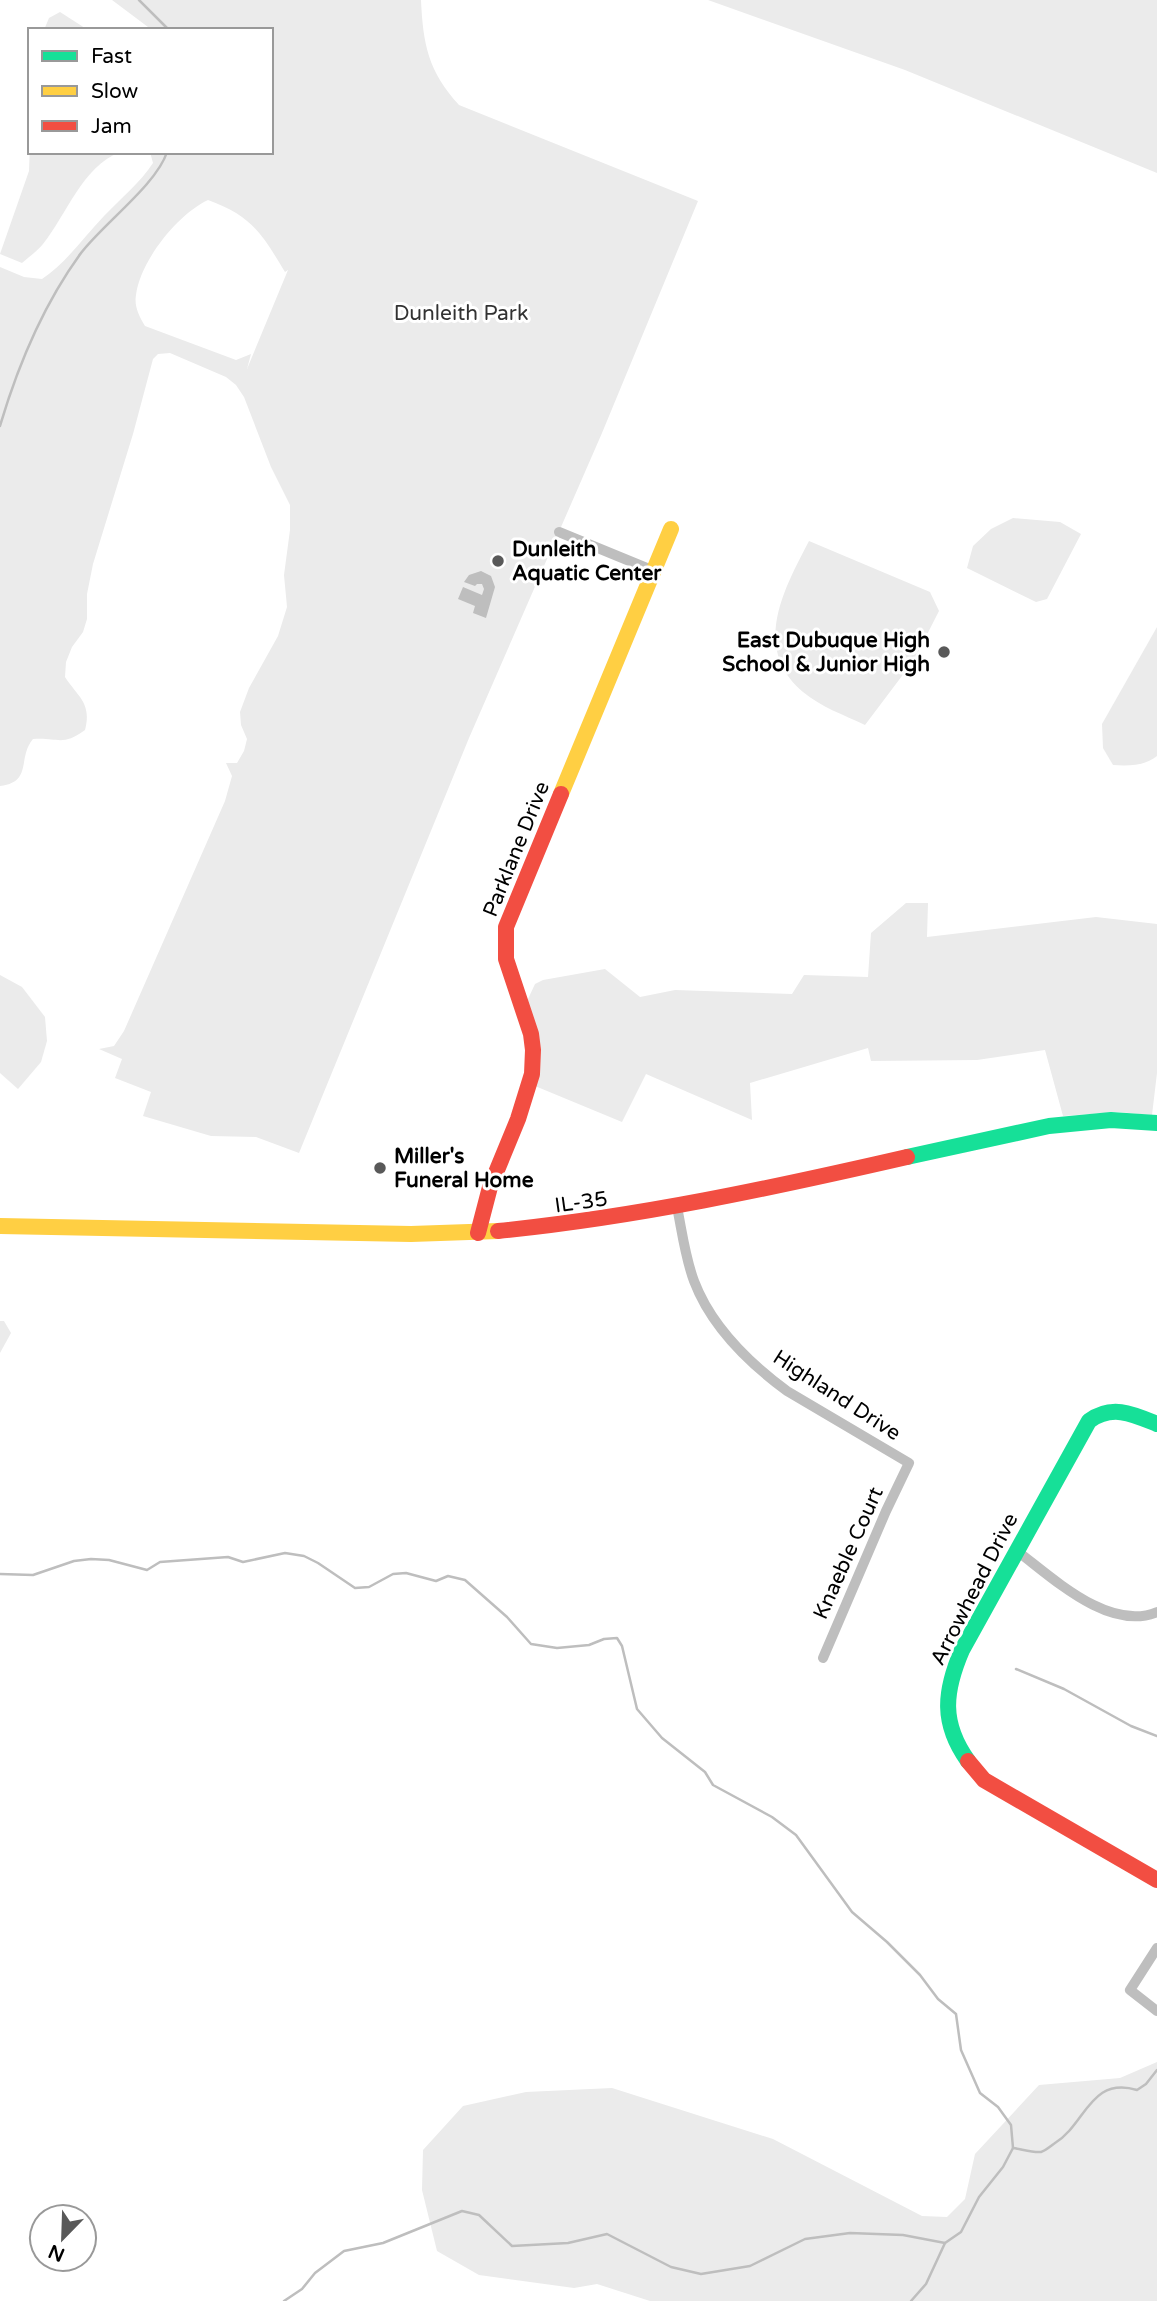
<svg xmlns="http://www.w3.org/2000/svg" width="1157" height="2301" font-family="'Varela Round',sans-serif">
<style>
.green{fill:#ebebeb;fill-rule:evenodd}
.water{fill:#bebebe}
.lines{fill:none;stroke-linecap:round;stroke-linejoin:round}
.stream{stroke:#bebebe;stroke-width:2.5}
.street{stroke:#bebebe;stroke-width:10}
.fast{stroke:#16e098;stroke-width:16}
.slow{stroke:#ffcf43;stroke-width:16}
.jam{stroke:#f24e42;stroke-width:16}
.poi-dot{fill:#595959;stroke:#fff;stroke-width:2.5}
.labels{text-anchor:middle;stroke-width:6;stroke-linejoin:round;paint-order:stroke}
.park-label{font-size:21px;fill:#323232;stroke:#fff}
.poi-label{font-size:21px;font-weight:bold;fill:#000;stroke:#fff;text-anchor:start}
.street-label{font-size:21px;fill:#000;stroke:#fff}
</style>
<rect width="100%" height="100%" fill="#fff"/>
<!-- green -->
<g class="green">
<path d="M112,0h309c2,44 7,71 38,105l239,96 -96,232 -133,305 -170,415 -43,-16 -45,-1 -68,-20 8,-24 -36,-14 7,-19 -23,-10 15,-3 10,-15 101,-230 7,-25 -6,-13h11l7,-12 3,-12 -6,-14 -1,-13 9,-24 29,-52 9,-29 -3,-32 6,-45v-25l-19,-38 -27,-70 -8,-12 -10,-8 -56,-24 -12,1 -5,5 -20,75 -40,130 -6,30v25l-4,13 -11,15 -6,15 -1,15c13,20 27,26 20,53 -23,17 -27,7 -52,9 -16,19 0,43 -33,47v-519l24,10 18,2c24,-16 42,-42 62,-63 17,-18 36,-33 49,-53l-3,-11h121v-122h-119zM208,200c44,16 54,34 77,72l3,-2 -41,99 4,-15 -15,6 -91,-34c-6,-10 -11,-20 -9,-31 4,-34 42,-81 72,-95z"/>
<polygon points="708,0 1157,0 1157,173 905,70"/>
<polygon points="60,12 88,30 44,30 49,18"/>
<path d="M30,143v9h90c-38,15 -53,62 -77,92 -6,7 -14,13 -21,19l-22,-9 29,-83z"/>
<polygon points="1013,518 1060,522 1081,534 1047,599 1036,602 967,568 973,546 991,529"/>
<path d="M809,541l121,51 9,19 -25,49 -49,65c-21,-10 -44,-18 -62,-33 -52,-44 -19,-103 6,-151z"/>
<path d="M1157,627v129c-12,10 -29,10 -44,9l-10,-17 -1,-24z"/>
<polygon points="906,903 928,903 927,937 1096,917 1157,924 1157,1073 1152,1115 1118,1112 1063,1116 1045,1050 977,1060 871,1061 868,1048 750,1083 752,1120 646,1074 622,1122 535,1086 528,999 535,984 543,980 605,969 640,997 675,990 792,994 804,975 868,977 871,933"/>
<polygon points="0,975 22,987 45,1017 47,1041 41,1062 18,1089 0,1073"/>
<polygon points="0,1321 4,1321 11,1333 0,1353"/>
<polygon points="1157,2062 1157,2301 650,2301 597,2284 574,2288 479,2275 437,2251 422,2190 423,2150 463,2106 526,2092 612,2088 773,2139 922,2216 947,2217 965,2199 975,2154 1039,2085 1120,2078"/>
</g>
<!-- water -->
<polygon class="water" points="481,571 491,576 495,587 486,618 473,613 475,606 458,599 463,587 482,595 484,589 482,584 477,584 475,586 464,582 469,575"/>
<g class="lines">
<!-- stream -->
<g class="stream">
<polyline points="139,0 169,30"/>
<path d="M0,426c18,-61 43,-121 81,-173 22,-29 76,-69 86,-101"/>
<polyline points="0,1574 33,1575 74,1561 91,1559 109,1560 147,1570 160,1562 228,1557 243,1562 285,1553 304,1556 318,1563 355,1588 369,1587 393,1574 406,1573 436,1581 448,1576 465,1580 507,1617 531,1644 557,1648 589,1645 604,1639 617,1638 622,1646 637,1709 662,1738 705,1772 713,1785 772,1817 796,1835 852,1912 887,1942 920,1975 938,1999 956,2014 961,2050 980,2093 998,2107 1011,2125 1013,2148 1003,2167 979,2197 961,2232 945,2243 926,2284 911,2301"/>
<polyline points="1016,1669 1064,1689 1131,1726 1157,1736"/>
<path d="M1013,2148c8,1 20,5 28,4 4,-1 10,-6 14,-9 31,-19 35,-67 82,-53l9,-6 11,-14"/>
<polyline points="284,2301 302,2289 315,2273 344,2251 383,2243 462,2211 479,2215 512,2246 568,2243 607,2234 671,2267 701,2274 750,2266 805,2239 850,2233 903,2235 945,2243"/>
</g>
<!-- street -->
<g class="street">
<polyline points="559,532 654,571"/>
<path d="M677,1207c5,24 8,50 17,74 17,45 55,82 93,110l122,72 -23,48 -63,147"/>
<path d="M1017,1551c36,27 92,81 140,61"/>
<polyline points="1157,1948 1130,1990 1157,2011"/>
</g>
<!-- fast -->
<g class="fast">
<polyline points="907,1157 1049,1126 1111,1120 1157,1123"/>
<path d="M968,1761c-27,-38 -24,-69 -6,-111l127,-229c23,-17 44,-7 68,3"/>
</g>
<!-- slow -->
<g class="slow">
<polyline points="561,794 671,529"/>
<polyline points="0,1226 411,1234 498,1231"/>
</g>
<!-- jam -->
<g class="jam">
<path d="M498,1231c139,-14 274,-43 409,-74"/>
<polyline points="478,1233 490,1187 518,1119 532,1074 533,1050 531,1034 506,959 506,927 561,794"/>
<polyline points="968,1761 984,1780 1157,1880"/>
</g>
</g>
<!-- markers -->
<g class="poi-dot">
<circle cx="498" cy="561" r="7"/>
<circle cx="944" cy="652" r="7"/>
<circle cx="380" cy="1168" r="7"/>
</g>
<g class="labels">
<!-- park labels -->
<g class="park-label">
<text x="461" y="320">Dunleith Park</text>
</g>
<!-- poi labels -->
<g class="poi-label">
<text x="512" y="556">Dunleith<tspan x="512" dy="24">Aquatic Center</tspan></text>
<text x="930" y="647" text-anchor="end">East Dubuque High<tspan x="930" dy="24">School &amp; Junior High</tspan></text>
<text x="394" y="1163">Miller's<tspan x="394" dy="24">Funeral Home</tspan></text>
</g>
<!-- street labels -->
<g class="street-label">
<text transform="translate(516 849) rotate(-68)" y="7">Parklane Drive</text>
<text transform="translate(581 1202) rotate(-8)" y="7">IL-35</text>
<text transform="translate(837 1395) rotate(33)" y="7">Highland Drive</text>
<text transform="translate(848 1553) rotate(-66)" y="7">Knaeble Court</text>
<text transform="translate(974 1589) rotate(-63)" y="7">Arrowhead Drive</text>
</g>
</g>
<!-- legend -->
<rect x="28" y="28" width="245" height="126" fill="#ffffff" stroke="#999999" stroke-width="2"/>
<rect x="42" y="51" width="35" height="10" fill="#16e098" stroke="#999999" stroke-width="2"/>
<text x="91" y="63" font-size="21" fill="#000000">Fast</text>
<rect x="42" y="86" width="35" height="10" fill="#ffcf43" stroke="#999999" stroke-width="2"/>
<text x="91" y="98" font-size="21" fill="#000000">Slow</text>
<rect x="42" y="121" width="35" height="10" fill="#f24e42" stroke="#999999" stroke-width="2"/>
<text x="91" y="133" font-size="21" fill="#000000">Jam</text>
<!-- north arrow -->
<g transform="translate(63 2238) rotate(203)"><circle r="33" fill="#ffffff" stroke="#999999" stroke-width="2"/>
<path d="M0-5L12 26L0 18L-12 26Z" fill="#595959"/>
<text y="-10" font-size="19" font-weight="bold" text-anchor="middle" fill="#000000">N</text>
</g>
</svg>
